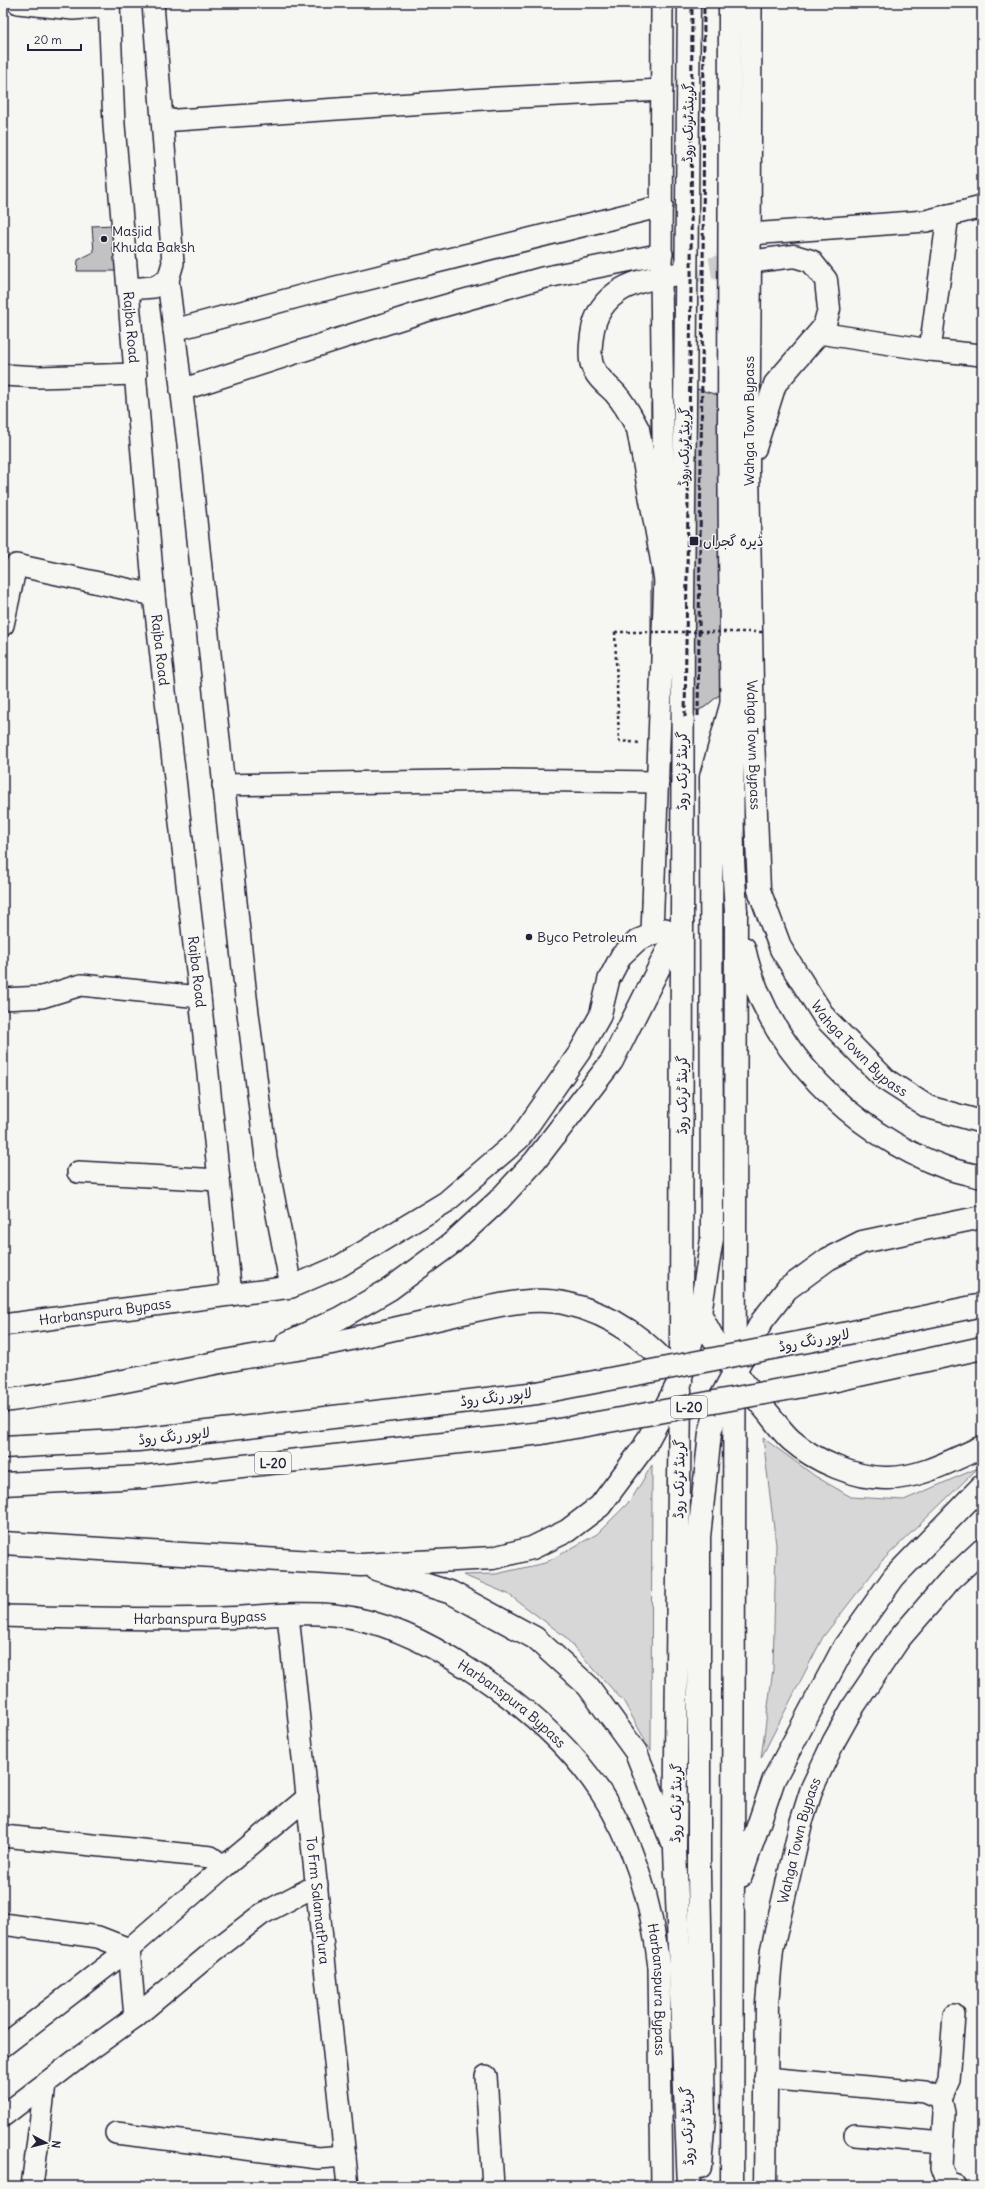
<svg xmlns="http://www.w3.org/2000/svg" width="985" height="2189" font-family="Delius,'Playpen Sans Arabic',sans-serif">
<style>
.green{fill:#d7d7d7;stroke:#7c7c89}
.building{fill:#c2c2c4;stroke:#22223b}
.lines{fill:none;stroke-linecap:round;stroke-linejoin:round}
.major-tunnel{stroke:#cccccd;stroke-width:22;stroke-dasharray:22 11;stroke-linecap:butt}
.minor-casing{stroke:#22223b;stroke-width:24}
.major-casing{stroke:#22223b;stroke-width:25}
.highway-casing{stroke:#22223b;stroke-width:25}
.path{stroke:#22223b;stroke-width:2.5;stroke-dasharray:3 3;stroke-linecap:butt}
.minor{stroke:#f6f6f2;stroke-width:21}
.major{stroke:#f6f6f2;stroke-width:22}
.highway{stroke:#f6f6f2;stroke-width:22}
.rail{stroke:#22223b;stroke-width:3;stroke-dasharray:6 3;stroke-linecap:butt}
.highway-bridge-casing{stroke:#22223b;stroke-width:25;stroke-linecap:butt}
.path-bridge{stroke:#22223b;stroke-width:2.5;stroke-dasharray:3 3;stroke-linecap:butt}
.highway-bridge{stroke:#f6f6f2;stroke-width:22}
.poi-dot{fill:#22223b;stroke:#f6f6f2;stroke-width:1.5}
.labels{text-anchor:middle;stroke-width:3;stroke-linejoin:round;paint-order:stroke}
.shield{fill:#f6f6f2;stroke:#626272;stroke-width:1}
.shield-label{font-size:13px;font-weight:bold;fill:#22223b}
.street-label{font-size:14px;fill:#22223b;stroke:#f6f6f2}
.poi-label{font-size:14px;fill:#22223b;stroke:#f6f6f2;text-anchor:start}
</style>
<rect width="100%" height="100%" fill="#f6f6f2"/>
<filter id="ink" filterUnits="userSpaceOnUse"><feTurbulence type="fractalNoise" baseFrequency=".025" numOctaves="2"/><feDisplacementMap in="SourceGraphic" scale="8" xChannelSelector="R" yChannelSelector="G"/><feConvolveMatrix kernelMatrix="1 2 1 2 8 2 1 2 1" color-interpolation-filters="sRGB"/></filter>
<g filter="url(#ink)">
<!-- green -->
<g class="green">
<polygon points="763,1438 815,1476 851,1497 904,1500 978,1468 881,1562 823,1637 761,1758 773,1669 776,1545"/>
<polygon points="652,1465 651,1751 624,1702 563,1635 508,1594 463,1575 496,1574 545,1563 597,1534 631,1500"/>
</g>
<!-- building -->
<g class="building">
<polygon points="114,225 119,271 77,271 78,260 94,252 92,226"/>
<polygon points="697,389 718,395 728,401 725,690 705,707 699,710 690,710 670,703 651,685 651,403 668,391"/>
</g>
<g class="lines">
<!-- major-tunnel -->
<polyline class="major-tunnel" points="678,274 741,263"/>
<defs>
<g id="minor">
<polyline points="18,3 73,9 109,6"/>
<path id="s1" d="M109,3l5,122 40,470 46,402 31,298"/>
<polyline points="162,121 498,98 662,90"/>
<polyline points="948,215 930,350 982,355"/>
<polyline points="750,234 926,221 982,207"/>
<polyline points="750,261 751,3"/>
<polyline points="168,280 188,444 246,997 266,1157 291,1287"/>
<polyline points="129,289 154,287 168,280 173,263 153,3"/>
<polyline points="174,330 312,293 662,206"/>
<polyline points="819,333 930,350"/>
<polyline points="3,375 39,377 136,374"/>
<polyline points="181,390 419,313 542,278 662,254"/>
<polyline points="3,625 16,565 154,595"/>
<polyline points="223,785 503,780 658,782"/>
<polyline points="652,933 665,577 661,276 662,3"/>
<polyline points="3,999 42,997 81,985 200,997"/>
<polyline points="78,1172 219,1180"/>
<path id="s2" d="M3,1325l288,-38 49,-21 106,-64 73,-63 60,-86 21,-37 9,-37 12,-23 17,-16 27,-11"/>
<path id="s3" d="M288,1615l60,571"/>
<path id="s4" d="M3,1616c72,2 144,4 217,2 37,-1 77,-7 114,-3 49,5 93,27 133,53 118,76 176,158 192,299l3,219"/>
<polyline points="3,1836 211,1857 224,1867 129,1949 3,2046"/>
<polyline points="224,1867 308,1797"/>
<polyline points="3,1924 98,1937 129,1949 135,2017"/>
<polyline points="486,2076 493,2186"/>
<polyline points="765,2078 925,2092 941,2099 944,2113 941,2167 947,2183 956,2186"/>
<polyline points="941,2099 949,2081 954,2015"/>
<polyline points="3,2116 81,2056 135,2017 214,1951 262,1914 317,1885"/>
<polyline points="116,2133 318,2158 345,2156"/>
<polyline points="855,2135 942,2143"/>
<polyline points="32,2186 45,2085"/>
</g>
<g id="major">
<polyline points="730,3 729,437 733,861 736,912"/>
<path id="s5" d="M750,261l-2,209 5,268 6,152 22,59 44,69 61,62 42,27 54,15"/>
<polyline points="741,263 794,256 811,261 826,280 829,309 824,327 775,384 755,448"/>
<path d="M665,577l-27,-148c-7,-13 -13,-25 -23,-36 -8,-8 -19,-16 -23,-28 -3,-9 -1,-22 0,-30 6,-46 46,-56 86,-61"/>
<polyline points="682,923 683,607 689,3"/>
<path id="s6" d="M765,2186l2,-183 5,-54 29,-126 11,-35 22,-47 19,-34 46,-68 50,-58 33,-31"/>
</g>
<g id="highway">
<path d="M744,948c22,100 108,186 203,220 11,4 23,6 35,9"/>
<path d="M697,1306c16,39 45,76 72,108 7,9 14,19 22,26 24,21 65,39 97,38 33,0 64,-18 94,-31"/>
<polyline points="829,1337 982,1305"/>
<polyline points="287,1343 340,1318 390,1289 451,1244 498,1201 535,1161 612,1061 681,924"/>
<polyline points="681,1354 682,923"/>
<polyline points="836,1380 982,1348"/>
<polyline points="680,1390 675,1850 689,2186"/>
<path d="M3,1401c78,-10 156,-27 233,-42 37,-7 74,-11 110,-19 36,-8 72,-17 108,-25 37,-8 76,-20 114,-11 47,11 84,39 113,77"/>
<polyline points="3,1447 138,1440 537,1393"/>
<polyline points="3,1484 143,1477 542,1433"/>
<polyline points="3,1543 361,1565 493,1558 532,1548 567,1531 600,1506 644,1447 680,1380 700,1313 712,1239 711,777 732,702"/>
<polyline points="376,1569 452,1593 535,1638 588,1686 636,1752 671,1840"/>
<polyline points="741,1876 774,1779 844,1647 894,1577 982,1486"/>
<polyline points="700,2167 704,2116 699,1876 699,1537 710,1433 719,1401 762,1321 787,1289 828,1259 862,1242 982,1217"/>
<polyline points="732,2186 736,912"/>
</g>
</defs>
<!-- minor casing -->
<use href="#minor" class="minor-casing"/>
<!-- major casing -->
<use href="#major" class="major-casing"/>
<!-- highway casing -->
<use href="#highway" class="highway-casing"/>
<!-- path -->
<polyline class="path" points="615,632 619,741 640,743"/>
<!-- minor -->
<use href="#minor" class="minor"/>
<!-- major -->
<use href="#major" class="major"/>
<!-- highway -->
<use href="#highway" class="highway"/>
<!-- rail -->
<g class="rail">
<polyline points="698,716 703,287 704,3"/>
<polyline points="685,717 691,287 692,3"/>
</g>
<defs>
<g id="highway-bridge">
<polyline points="537,1393 829,1337"/>
<polyline points="542,1433 836,1380"/>
</g>
</defs>
<!-- highway-bridge casing -->
<use href="#highway-bridge" class="highway-bridge-casing"/>
<!-- path-bridge -->
<polyline class="path-bridge" points="615,632 764,632"/>
<!-- highway-bridge -->
<use href="#highway-bridge" class="highway-bridge"/>
</g>
</g>
<!-- markers -->
<g class="poi-dot">
<circle cx="104" cy="239" r="4"/>
<rect x="689" y="536" width="10" height="10" rx="2"/>
<circle cx="529" cy="937" r="4"/>
</g>
<g class="labels">
<!-- shield labels -->
<g class="shield">
<rect x="671" y="1396" width="36" height="22" rx="3"/>
<rect x="255" y="1452" width="36" height="22" rx="3"/>
</g>
<g class="shield-label">
<text x="689" y="1412">L-20</text>
<text x="273" y="1468">L-20</text>
</g>
<!-- street labels -->
<g class="street-label">
<text transform="translate(688 123) rotate(-89)" y="5">گرینڈ ٹرنک روڈ</text>
<text dy="5" stroke="none"><textPath href="#s1" startOffset="325">Rajba Road</textPath></text>
<text transform="translate(749 421) rotate(-90)" y="5">Wahga Town Bypass</text>
<text transform="translate(684 447) rotate(-89)" y="5">گرینڈ ٹرنک روڈ</text>
<text dy="5" stroke="none"><textPath href="#s1" startOffset="649">Rajba Road</textPath></text>
<text dy="5" stroke="none"><textPath href="#s5" startOffset="484">Wahga Town Bypass</textPath></text>
<text transform="translate(682 771) rotate(-90)" y="5">گرینڈ ٹرنک روڈ</text>
<text dy="5" stroke="none"><textPath href="#s1" startOffset="973">Rajba Road</textPath></text>
<text dy="5" stroke="none"><textPath href="#s5" startOffset="820">Wahga Town Bypass</textPath></text>
<text transform="translate(682 1095) rotate(-90)" y="5">گرینڈ ٹرنک روڈ</text>
<text dy="5" stroke="none"><textPath href="#s2" startOffset="103">Harbanspura Bypass</textPath></text>
<text transform="translate(814 1340) rotate(-11)" y="5">لاہور رنگ روڈ</text>
<text transform="translate(496 1397) rotate(-7)" y="5">لاہور رنگ روڈ</text>
<text transform="translate(174 1436) rotate(-6)" y="5">لاہور رنگ روڈ</text>
<text transform="translate(679 1479) rotate(-89)" y="5">گرینڈ ٹرنک روڈ</text>
<text dy="5" stroke="none"><textPath href="#s4" startOffset="197">Harbanspura Bypass</textPath></text>
<text dy="5" stroke="none"><textPath href="#s4" startOffset="533">Harbanspura Bypass</textPath></text>
<text transform="translate(676 1803) rotate(-89)" y="5">گرینڈ ٹرنک روڈ</text>
<text dy="5" stroke="none"><textPath href="#s6" startOffset="349">Wahga Town Bypass</textPath></text>
<text dy="5" stroke="none"><textPath href="#s3" startOffset="287">To Frm SalamatPura</textPath></text>
<text dy="5" stroke="none"><textPath href="#s4" startOffset="868">Harbanspura Bypass</textPath></text>
<text transform="translate(687 2126) rotate(-92)" y="5">گرینڈ ٹرنک روڈ</text>
</g>
<!-- poi labels -->
<g class="poi-label">
<text x="112" y="236">Masjid<tspan x="112" dy="16">Khuda Baksh</tspan></text>
<text x="703" y="546">ڈیرہ گجراں</text>
<text x="537" y="942">Byco Petroleum</text>
</g>
</g>
<!-- margin -->
<rect width="985" height="2189" fill="none" stroke="#f6f6f2" stroke-width="16"/>
<rect x="8" y="8" width="969" height="2173" fill="none" stroke="#22223b" stroke-width="1.5" filter="url(#ink)"/>
<!-- north arrow -->
<g transform="translate(46 2143) rotate(97)" stroke="#f6f6f2" stroke-width="3" paint-order="stroke">
<path d="M0-3L7 15L0 10L-7 15Z" fill="#22223b"/>
<text y="-6" font-size="11" font-weight="bold" text-anchor="middle" fill="#22223b">N</text>
</g>
<!-- scale -->
<path d="M28 44v6h53v-6" fill="none" stroke="#22223b" stroke-width="2"/>
<text x="34" y="44" font-size="12" fill="#22223b" stroke="#f6f6f2" stroke-width="3" paint-order="stroke">20 m</text>
</svg>
